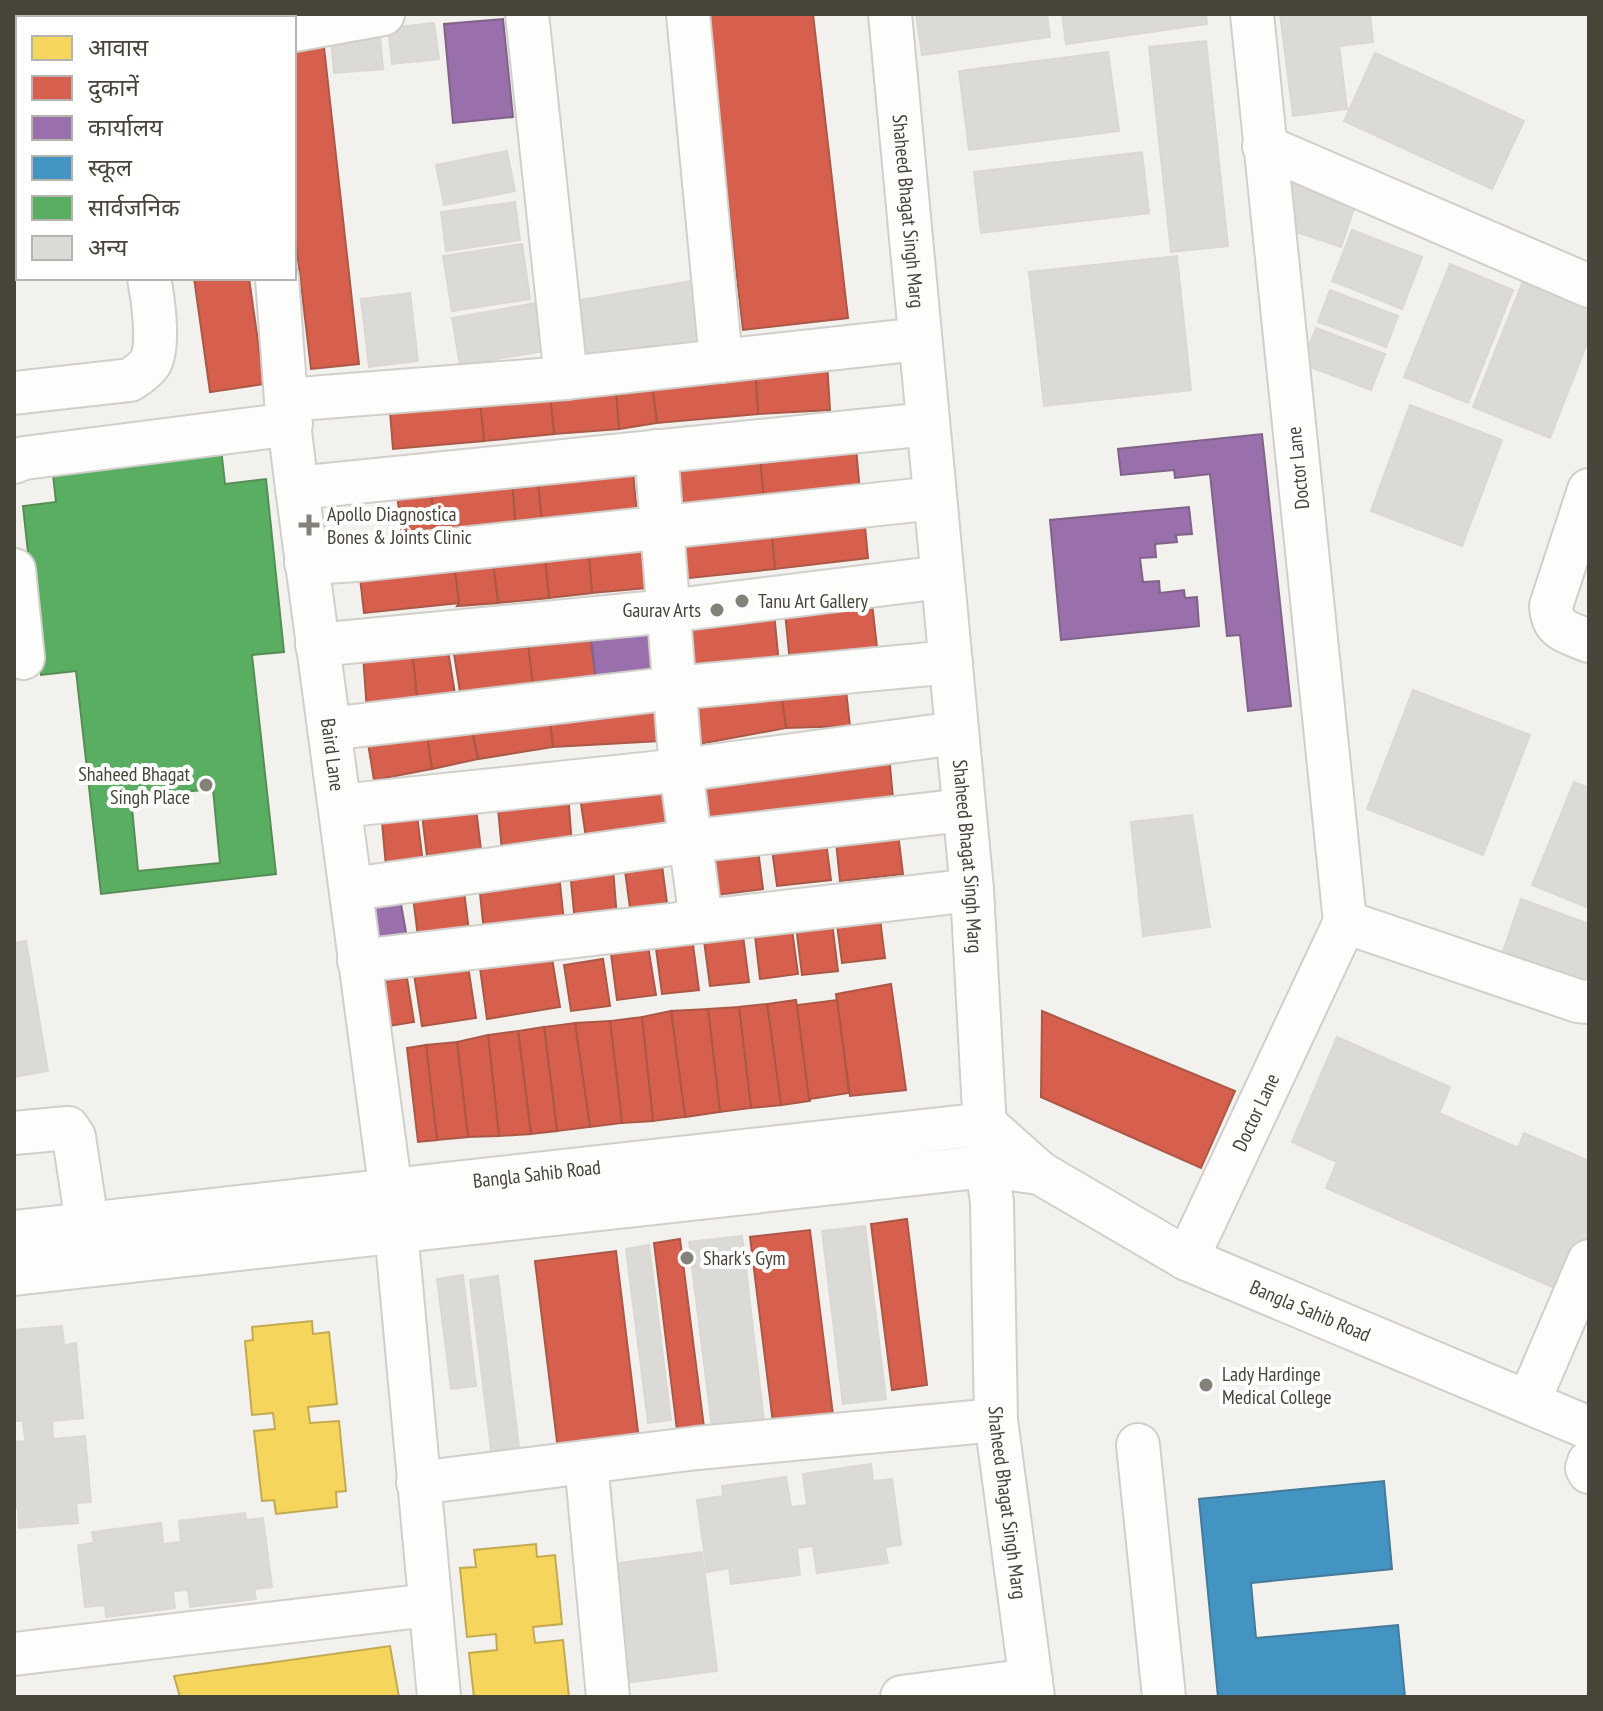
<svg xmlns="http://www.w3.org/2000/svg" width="1603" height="1711" font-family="'PT Sans Narrow','Noto Sans Devanagari',sans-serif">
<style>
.homes{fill:#f6d55c;stroke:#c2aa52;stroke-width:2}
.shops{fill:#d6604d;stroke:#ac5847;stroke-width:2}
.offices{fill:#9970ab;stroke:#816389;stroke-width:2}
.schools{fill:#4393c3;stroke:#457b9a;stroke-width:2}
.public{fill:#5aae61;stroke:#558e55;stroke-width:2;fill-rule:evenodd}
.building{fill:#dcdad6;stroke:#dbd8d4;stroke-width:2}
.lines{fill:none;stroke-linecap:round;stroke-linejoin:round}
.minor-casing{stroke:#d1cfcb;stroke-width:46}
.minor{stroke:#fdfdfc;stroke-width:42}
.poi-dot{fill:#848178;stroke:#fff;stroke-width:3}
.labels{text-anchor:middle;stroke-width:8;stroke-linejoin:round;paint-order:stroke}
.street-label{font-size:20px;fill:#494439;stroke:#fff}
.poi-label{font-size:20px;fill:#494439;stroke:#fff;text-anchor:start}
</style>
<rect width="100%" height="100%" fill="#f3f1ee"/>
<!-- homes -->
<g class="homes">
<polygon points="312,1321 313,1334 329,1332 337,1404 308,1407 310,1423 339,1421 346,1491 336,1492 337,1507 276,1514 274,1500 262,1501 254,1431 275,1429 273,1413 252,1415 245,1341 253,1340 252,1327"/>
<polygon points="536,1544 537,1557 555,1555 562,1624 533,1627 535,1643 563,1640 569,1697 474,1697 469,1653 497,1650 496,1634 467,1637 460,1568 476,1567 474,1550"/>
<polygon points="390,1646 399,1697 180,1697 174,1676"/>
</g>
<!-- shops -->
<g class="shops">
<polygon points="707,14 813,14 848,318 743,330"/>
<polygon points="324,47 359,364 311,369 294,225 294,50"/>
<polygon points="194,278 249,278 264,384 210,392"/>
<polygon points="827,361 830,410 758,414 755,365"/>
<polygon points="755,365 758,414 657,423 651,377"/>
<polygon points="651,377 657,423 619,429 615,379"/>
<polygon points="615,379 619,429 554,434 549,385"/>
<polygon points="549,385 554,434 484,441 479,392"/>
<polygon points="479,392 484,441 393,449 389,400"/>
<polygon points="856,448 860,491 764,500 760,459"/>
<polygon points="760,459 764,500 672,510 668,469"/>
<polygon points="633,472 637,515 542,525 538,482"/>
<polygon points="512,480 538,482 542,525 516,534"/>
<polygon points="512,480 516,534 436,542 431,487"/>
<polygon points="430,482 436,542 403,545 396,486"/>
<polygon points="864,516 868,558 775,569 771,527"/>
<polygon points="771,527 775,569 680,579 676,535"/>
<polygon points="640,529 646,588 592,593 587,535"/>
<polygon points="587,535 592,593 549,598 543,538"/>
<polygon points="543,538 549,598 498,603 491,545"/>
<polygon points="491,545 498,603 457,606 459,603 452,549"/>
<polygon points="452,549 459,603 364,613 358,560"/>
<polygon points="872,603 878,656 790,663 785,612"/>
<polygon points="774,612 779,665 692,673 687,619"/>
<polygon points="590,631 596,681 533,687 527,636"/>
<polygon points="527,636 533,687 461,698 452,641"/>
<polygon points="446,638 455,694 417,699 412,648"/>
<polygon points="412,648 417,699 367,712 363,654"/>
<polygon points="844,672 850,726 786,728 779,678"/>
<polygon points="779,678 786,728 694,745 695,686"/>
<polygon points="655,690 660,741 553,747 548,703"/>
<polygon points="548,703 553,747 478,759 468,712"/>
<polygon points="468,712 478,759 432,769 424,717"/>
<polygon points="424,717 432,769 374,780 365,725"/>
<polygon points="889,754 894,810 708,827 702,774"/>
<polygon points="662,779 668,827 586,838 579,790"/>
<polygon points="568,793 572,845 502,851 497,798"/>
<polygon points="475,800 482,858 428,865 421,806"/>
<polygon points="416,807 423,863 386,867 381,811"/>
<polygon points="897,825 903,874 840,881 835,832"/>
<polygon points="825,834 831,880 777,886 771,842"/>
<polygon points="757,842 763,889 717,895 711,848"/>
<polygon points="661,858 667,903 630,908 624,863"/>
<polygon points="613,868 617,918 575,923 570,871"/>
<polygon points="559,874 564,922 484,932 479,884"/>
<polygon points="463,883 470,939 419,945 412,889"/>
<polygon points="878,904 885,958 842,963 835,909"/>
<polygon points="831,914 838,971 802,975 795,918"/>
<polygon points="791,922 798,974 760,979 754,927"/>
<polygon points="742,928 749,982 710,986 703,933"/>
<polygon points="692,937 699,990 662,994 655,941"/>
<polygon points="647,940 656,995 617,1000 610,946"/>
<polygon points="552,958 560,1007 487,1019 480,968"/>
<polygon points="603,959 610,1006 571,1011 564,965"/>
<polygon points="468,966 476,1018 422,1026 414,974"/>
<polygon points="407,978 414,1022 382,1027 375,983"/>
<polygon points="891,984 906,1090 850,1096 836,994"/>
<polygon points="796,1000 810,1101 781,1105 767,1004"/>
<polygon points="837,1000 849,1093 809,1099 797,1005"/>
<polygon points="767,1004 781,1105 751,1108 739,1007"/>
<polygon points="739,1007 751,1108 720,1112 708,1009"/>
<polygon points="708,1009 720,1112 685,1117 671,1011"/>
<polygon points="671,1011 685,1117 653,1121 642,1017"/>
<polygon points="1042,1011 1235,1091 1201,1168 1041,1097"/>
<polygon points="642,1017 653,1121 622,1123 610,1021"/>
<polygon points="610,1021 622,1123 590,1127 575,1023"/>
<polygon points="575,1023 590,1127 557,1131 544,1027"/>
<polygon points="544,1027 557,1131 531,1134 518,1031"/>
<polygon points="518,1031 531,1134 499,1136 488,1035"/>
<polygon points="488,1035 499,1136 468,1137 457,1042"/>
<polygon points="457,1042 468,1137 437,1140 426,1045"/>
<polygon points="426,1045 437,1140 418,1142 407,1048"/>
<polygon points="907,1219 927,1385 892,1390 871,1224"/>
<polygon points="810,1230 834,1423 774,1431 750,1237"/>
<polygon points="680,1239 704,1427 677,1430 654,1243"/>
<polygon points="616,1251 639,1440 558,1450 535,1261"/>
</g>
<!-- offices -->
<g class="offices">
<polygon points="503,19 513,117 453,123 444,24"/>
<polygon points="1262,434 1291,706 1248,711 1240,635 1227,636 1210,474 1175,478 1174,470 1121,475 1118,449"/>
<polygon points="1189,507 1192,534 1176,535 1177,542 1155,544 1156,557 1140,558 1143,582 1159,581 1160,593 1184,590 1185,598 1197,597 1199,626 1061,640 1050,520"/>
<polygon points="649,622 657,675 596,681 590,631"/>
<polygon points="399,893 407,938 379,943 371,898"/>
</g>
<!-- schools -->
<polygon class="schools" points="1384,1481 1392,1569 1251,1583 1256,1638 1398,1625 1405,1697 1218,1697 1199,1499"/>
<!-- public -->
<path class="public" d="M221,448l4,36 41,-5 18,173 -32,3 24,219 -175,20 -25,-223 -35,4 -18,-169 33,-4 -4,-36zM213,789l7,74 -82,8 -7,-74z"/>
<!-- building -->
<g class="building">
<polygon points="916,14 1047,14 1050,37 922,55"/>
<polygon points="1062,14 1206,14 1207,24 1066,44"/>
<polygon points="1280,14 1370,14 1373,42 1339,46 1347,109 1293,116"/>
<polygon points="434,23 439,59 392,64 388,28"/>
<polygon points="379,26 383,69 334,73 330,30"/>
<polygon points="1206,41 1228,246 1171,252 1149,47"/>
<polygon points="1108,52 1119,131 969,150 959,71"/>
<polygon points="1375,53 1524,121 1492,189 1344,121"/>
<polygon points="507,151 515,191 444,205 436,165"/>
<polygon points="1142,152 1149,213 981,233 974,172"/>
<polygon points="1294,178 1357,200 1341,247 1279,226"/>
<polygon points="515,202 520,240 446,251 441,212"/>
<polygon points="1352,230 1422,257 1402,309 1332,281"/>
<polygon points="522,244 530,299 452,311 443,256"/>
<polygon points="1177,256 1191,390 1044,406 1029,272"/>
<polygon points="1450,264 1513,290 1468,403 1404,377"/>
<polygon points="692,281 704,349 580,371 568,302"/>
<polygon points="1523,281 1589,307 1589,338 1550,438 1473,407"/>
<polygon points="1330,290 1398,316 1386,347 1318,322"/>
<polygon points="410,293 418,361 369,367 361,299"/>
<polygon points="536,303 544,351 460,365 452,318"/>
<polygon points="1316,328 1385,354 1371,390 1302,364"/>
<polygon points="1410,405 1502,440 1462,546 1371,511"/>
<polygon points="1413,690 1530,735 1483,855 1367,809"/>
<polygon points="1574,782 1589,788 1589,908 1532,885"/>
<polygon points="1192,815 1210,927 1143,936 1131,822"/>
<polygon points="1521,899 1589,924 1589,973 1584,987 1500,960"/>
<polygon points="26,941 48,1071 14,1077 14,943"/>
<polygon points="1337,1037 1450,1087 1439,1113 1518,1148 1524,1133 1589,1161 1589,1303 1326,1188 1337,1162 1292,1142"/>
<polygon points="865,1226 886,1399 843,1404 822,1231"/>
<polygon points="742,1236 764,1421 712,1428 689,1242"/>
<polygon points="649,1245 671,1420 648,1423 626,1249"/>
<polygon points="463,1275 476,1386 451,1389 437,1279"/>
<polygon points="498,1276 520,1455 492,1458 470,1280"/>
<polygon points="62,1326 64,1345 76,1343 83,1418 52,1421 53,1439 85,1436 91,1502 76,1503 78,1523 19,1528 18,1508 14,1508 14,1442 25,1441 23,1421 14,1421 14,1330"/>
<polygon points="871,1464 873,1481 892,1479 901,1545 885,1547 888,1563 817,1573 813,1546 797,1548 800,1575 731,1584 729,1568 707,1572 697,1500 723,1496 722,1486 786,1477 791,1507 807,1505 803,1474"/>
<polygon points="245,1513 246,1520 263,1518 272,1587 254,1589 256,1599 190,1607 188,1590 173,1591 175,1608 106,1617 105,1605 85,1607 78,1545 94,1543 92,1532 161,1523 163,1544 181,1542 179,1521"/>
<polygon points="702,1552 717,1671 618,1684 603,1565"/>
</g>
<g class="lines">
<defs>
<g id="minor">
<polyline points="257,14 257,18"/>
<polyline points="527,14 566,378 920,339"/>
<polyline points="688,14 721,361"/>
<path id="s1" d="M890,14l82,876 15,276 5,36 4,218 37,277"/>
<polyline points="294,30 383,14"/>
<polyline points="1264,146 1589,286"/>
<polyline points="14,213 18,212"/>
<path id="s2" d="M277,278l9,122 11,88 99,742 43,467"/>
<path d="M14,393l116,-13c8,-5 15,-10 20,-17 10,-17 3,-65 -1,-85"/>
<polyline points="286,400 566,378"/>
<polyline points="656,451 681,770 701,921"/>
<polyline points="14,462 24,458 291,424"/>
<polyline points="297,488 928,424"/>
<path d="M1589,490l-38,116c1,25 17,26 38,35"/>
<polyline points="306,563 358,560 935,498"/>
<polyline points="14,570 23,658"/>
<polyline points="317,645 668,611 942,577"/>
<polyline points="329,729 674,688 951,662"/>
<polyline points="340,806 681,770 957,733"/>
<polyline points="352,889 692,841 964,810"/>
<polyline points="1345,922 1578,1001 1589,1002"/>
<polyline points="359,961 972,890"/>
<polyline points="14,1133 68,1128 74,1137 87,1223"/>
<path id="s3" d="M1040,1173l147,86 402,169"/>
<path id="s4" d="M14,1232l971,-108 55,49 -53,-7 -973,108"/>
<path id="s5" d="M1187,1259l158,-337 -93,-908"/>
<polyline points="1529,1401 1589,1261"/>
<polyline points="1138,1445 1164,1697"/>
<polyline points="586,1462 608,1697"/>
<polyline points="1589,1462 1587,1468 1589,1472"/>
<polyline points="418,1483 697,1448 996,1420"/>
<polyline points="14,1654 429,1605"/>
<polyline points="902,1697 1031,1680"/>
</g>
</defs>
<!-- minor casing -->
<use href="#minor" class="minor-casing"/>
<!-- minor -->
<use href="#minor" class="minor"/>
</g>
<!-- markers -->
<g class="poi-dot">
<path d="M305 513h8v8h8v8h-8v8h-8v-8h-8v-8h8z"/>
<circle cx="742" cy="601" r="8"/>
<circle cx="717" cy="610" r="8"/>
<circle cx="206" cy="785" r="8"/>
<circle cx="687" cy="1258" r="8"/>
<circle cx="1206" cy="1385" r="8"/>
</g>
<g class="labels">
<!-- street labels -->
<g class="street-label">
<text dy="7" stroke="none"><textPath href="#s1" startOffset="198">Shaheed Bhagat Singh Marg</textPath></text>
<text transform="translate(1298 468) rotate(-96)" y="7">Doctor Lane</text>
<text dy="7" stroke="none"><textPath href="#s2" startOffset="480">Baird Lane</textPath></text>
<text dy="7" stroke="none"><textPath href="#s1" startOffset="846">Shaheed Bhagat Singh Marg</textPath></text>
<text dy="7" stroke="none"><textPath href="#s5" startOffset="162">Doctor Lane</textPath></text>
<text dy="7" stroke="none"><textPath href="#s4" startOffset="526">Bangla Sahib Road</textPath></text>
<text dy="7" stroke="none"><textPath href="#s3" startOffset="304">Bangla Sahib Road</textPath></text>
<text dy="7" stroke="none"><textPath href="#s1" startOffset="1494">Shaheed Bhagat Singh Marg</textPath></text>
</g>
<!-- poi labels -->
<g class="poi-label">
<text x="327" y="521">Apollo Diagnostica<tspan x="327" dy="23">Bones &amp; Joints Clinic</tspan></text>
<text x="758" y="608">Tanu Art Gallery</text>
<text x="701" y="617" text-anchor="end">Gaurav Arts</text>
<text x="190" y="781" text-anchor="end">Shaheed Bhagat<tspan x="190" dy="23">Singh Place</tspan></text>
<text x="703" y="1265">Shark's Gym</text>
<text x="1222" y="1381">Lady Hardinge<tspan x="1222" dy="23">Medical College</tspan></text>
</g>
</g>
<!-- border -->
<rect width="1603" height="1711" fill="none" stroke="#494439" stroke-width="32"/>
<!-- legend -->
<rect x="16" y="16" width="280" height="264" fill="#ffffff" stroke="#b6b4b0" stroke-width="2"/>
<rect x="32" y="36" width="40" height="24" fill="#f6d55c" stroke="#b6b4b0" stroke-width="2"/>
<text x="88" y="56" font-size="24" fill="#494439">आवास</text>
<rect x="32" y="76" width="40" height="24" fill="#d6604d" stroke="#b6b4b0" stroke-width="2"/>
<text x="88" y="96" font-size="24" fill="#494439">दुकानें</text>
<rect x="32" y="116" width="40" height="24" fill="#9970ab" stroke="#b6b4b0" stroke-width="2"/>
<text x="88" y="136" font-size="24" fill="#494439">कार्यालय</text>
<rect x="32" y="156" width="40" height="24" fill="#4393c3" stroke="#b6b4b0" stroke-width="2"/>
<text x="88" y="176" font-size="24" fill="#494439">स्कूल</text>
<rect x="32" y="196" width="40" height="24" fill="#5aae61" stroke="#b6b4b0" stroke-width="2"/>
<text x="88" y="216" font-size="24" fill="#494439">सार्वजनिक</text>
<rect x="32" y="236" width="40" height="24" fill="#dcdad6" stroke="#b6b4b0" stroke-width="2"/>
<text x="88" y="256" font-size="24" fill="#494439">अन्य</text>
</svg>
